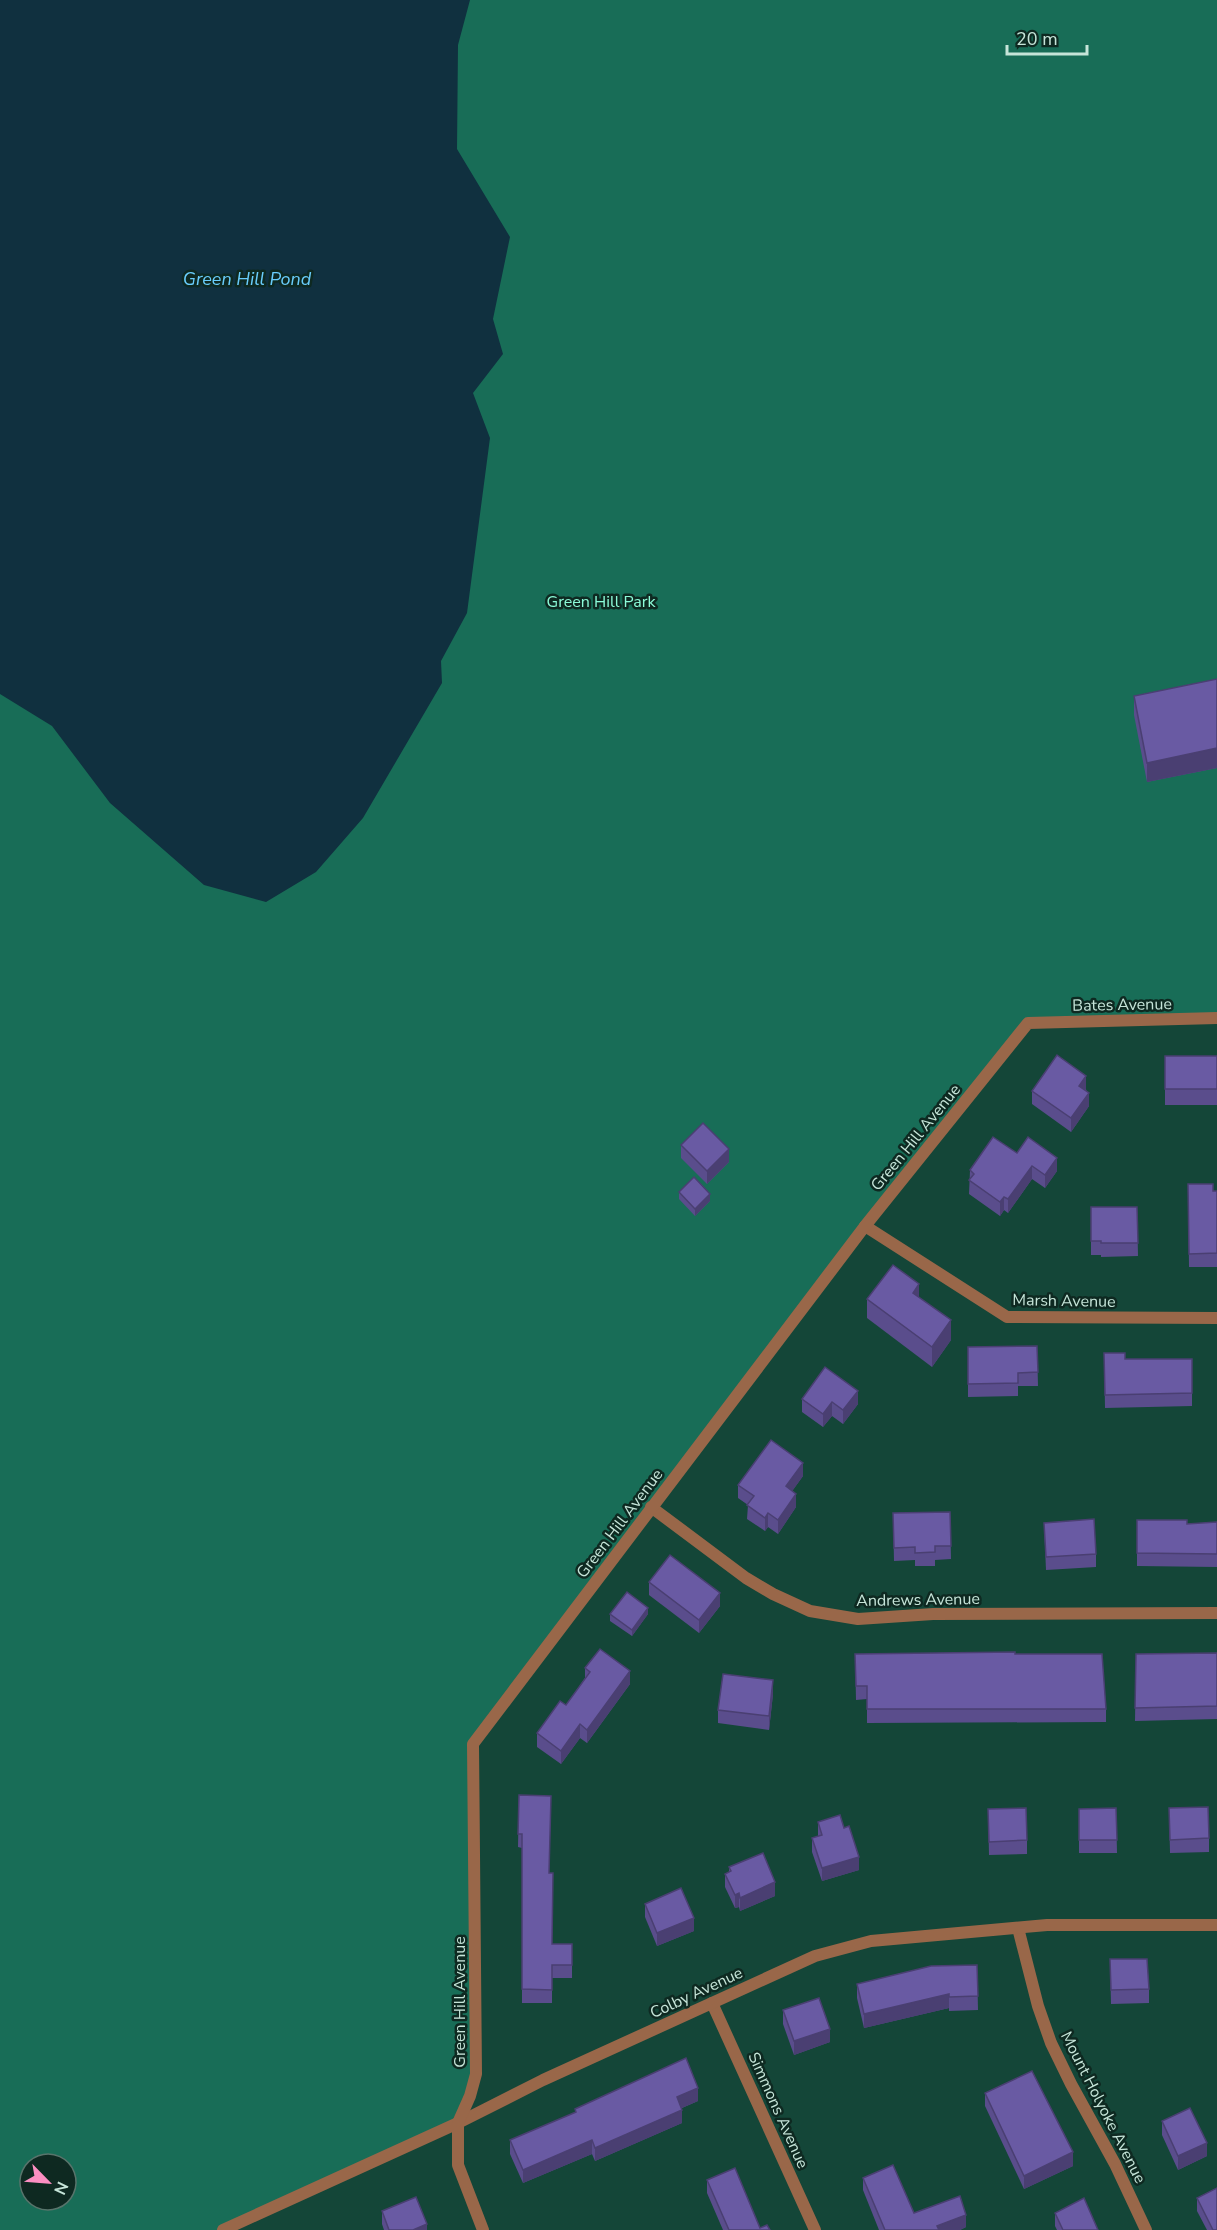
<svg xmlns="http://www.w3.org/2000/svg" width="1217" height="2230" font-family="'Nunito Sans',sans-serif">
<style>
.green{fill:#186d57;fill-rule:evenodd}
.water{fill:#10303f}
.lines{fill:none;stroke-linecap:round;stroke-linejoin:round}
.street{stroke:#996749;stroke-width:12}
.wall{fill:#5a4d8c}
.shaded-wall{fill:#4a3f72}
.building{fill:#695aa3;stroke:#4a3f72;stroke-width:1.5}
.labels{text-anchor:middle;stroke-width:5;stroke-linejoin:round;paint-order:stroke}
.park-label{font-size:16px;fill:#8cfbd8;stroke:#0e2921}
.street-label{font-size:16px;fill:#c6e5d9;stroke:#0e2921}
.water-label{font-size:18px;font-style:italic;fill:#69cdfc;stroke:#0e2921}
</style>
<rect width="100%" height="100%" fill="#144638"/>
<!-- green -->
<path class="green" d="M0,0h1217v1018l-189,5 -554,721 2,330 -18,49 -235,107h-223zM30,2164h36v36h-36z"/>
<!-- water -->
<polygon class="water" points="0,0 470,0 458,45 457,149 510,237 493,319 503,354 473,393 490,438 467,613 441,661 442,683 363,818 316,872 266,902 204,885 110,803 52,726 0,694"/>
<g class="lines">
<!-- street -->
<g class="street">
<polyline points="865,1226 1007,1317 1217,1318"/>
<polyline points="651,1507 746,1578 773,1594 810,1611 858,1619 933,1614 1217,1613"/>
<polyline points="1018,1928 1038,2006 1051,2043 1071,2084 1115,2164 1146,2230"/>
<polyline points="712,2003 815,2230"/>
<polyline points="223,2230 458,2123 543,2080 815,1956 871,1941 1047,1925 1217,1925"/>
<polyline points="483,2230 458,2165 458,2123 470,2096 476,2074 473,1744 865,1226 1028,1023 1217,1018"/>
</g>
</g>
<!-- wall -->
<g class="wall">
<polygon points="1217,679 1217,768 1147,782 1134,715 1134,696"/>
<rect x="1165" y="1056" width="52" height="49"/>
<polygon points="1086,1089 1089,1106 1071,1132 1032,1104 1032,1091"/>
<polygon points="681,1145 729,1162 707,1184 681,1158"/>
<polygon points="1017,1153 1057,1171 1045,1188 1032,1179 1008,1213 1004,1210 1000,1216 969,1194 970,1170"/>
<polygon points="1188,1184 1213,1191 1217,1191 1217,1267 1189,1267"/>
<polygon points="679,1192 710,1201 695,1216 679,1199"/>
<polygon points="1091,1207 1137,1207 1138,1256 1101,1257 1101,1255 1091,1255"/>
<polygon points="919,1297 951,1340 932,1367 867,1318 867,1299"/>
<polygon points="1037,1346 1038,1386 1018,1386 1018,1396 968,1397 968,1347"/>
<polygon points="1104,1353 1125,1359 1192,1359 1192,1406 1105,1408"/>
<polygon points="802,1399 858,1404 843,1424 832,1416 823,1427 802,1412"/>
<polygon points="803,1476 792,1491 796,1507 778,1534 768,1527 765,1531 747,1519 748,1505 738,1498 738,1485"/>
<polygon points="950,1512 951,1559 935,1560 935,1566 915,1566 915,1560 894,1561 893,1513"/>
<polygon points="1137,1520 1187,1524 1217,1522 1217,1567 1137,1566"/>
<polygon points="1044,1523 1096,1554 1096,1567 1046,1570"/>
<polygon points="649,1582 720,1606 699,1633 649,1595"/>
<polygon points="610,1614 648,1614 632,1636 610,1621"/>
<polygon points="1217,1653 1217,1719 1135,1721 1136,1654"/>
<polygon points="855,1654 1015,1654 1106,1709 1106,1722 867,1723 867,1699 856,1700"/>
<polygon points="585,1668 630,1684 587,1743 580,1738 561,1764 537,1747 537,1733 566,1705 585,1678"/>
<polygon points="773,1694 769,1730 718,1723 718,1710"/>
<polygon points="519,1795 549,1873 552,1944 572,1944 572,1978 552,1978 552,2003 522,2003 522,1848 518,1847"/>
<polygon points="1116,1808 1117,1853 1079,1853 1079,1809"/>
<polygon points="1169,1808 1209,1838 1209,1852 1170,1853"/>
<polygon points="988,1809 1027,1840 1027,1854 989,1855"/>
<polygon points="818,1822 859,1870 822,1881 812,1852 812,1838 818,1837"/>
<polygon points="729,1867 775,1896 740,1911 739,1907 735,1908 725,1887 725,1874 729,1872"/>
<polygon points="645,1904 694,1931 657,1946 645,1917"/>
<polygon points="1110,1959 1149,1989 1149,2003 1111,2004"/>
<polygon points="977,1965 978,2010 949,2011 949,2008 864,2028 857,1998 857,1984"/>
<polygon points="783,2010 830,2042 794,2055 783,2024"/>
<polygon points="985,2093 1073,2166 1024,2189 985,2106"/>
<polygon points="698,2101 682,2108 682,2123 595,2161 592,2154 523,2183 510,2154 510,2140 575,2113 575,2109"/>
<polygon points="1162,2121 1207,2156 1178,2170 1162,2135"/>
<polygon points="863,2178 914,2213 966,2227 960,2230 879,2230 863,2190"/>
<polygon points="707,2180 760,2228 770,2230 723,2230 707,2193"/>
<polygon points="1197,2198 1217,2230 1207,2230 1197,2211"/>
<polygon points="382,2211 427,2230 384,2230 382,2224"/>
<polygon points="1055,2213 1098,2230 1057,2230 1055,2226"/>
</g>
<!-- shaded-wall -->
<g class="shaded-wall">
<polygon points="1217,748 1217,768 1147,782 1147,763"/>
<polygon points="1086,1076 1086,1089 1079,1099 1079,1086"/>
<polygon points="1089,1093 1089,1106 1071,1132 1071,1118"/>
<polygon points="729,1149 729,1162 707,1184 707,1171"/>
<polygon points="1057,1158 1057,1171 1045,1188 1045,1175"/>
<polygon points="1032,1166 1032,1179 1008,1213 1008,1199"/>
<polygon points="710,1194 710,1201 695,1216 695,1209"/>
<polygon points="1004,1197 1004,1210 1000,1216 1000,1202"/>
<polygon points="919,1284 919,1304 913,1293"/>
<polygon points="951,1320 951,1340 932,1367 932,1347"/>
<polygon points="858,1391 858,1404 843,1424 843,1410"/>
<polygon points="832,1402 832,1416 823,1427 823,1414"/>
<polygon points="803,1463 803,1476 786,1500 786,1486"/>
<polygon points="796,1494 796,1507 778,1534 778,1520"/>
<polygon points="768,1513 768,1527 765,1531 765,1518"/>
<polygon points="720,1593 720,1606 699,1633 699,1620"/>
<polygon points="648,1608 648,1614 632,1636 632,1630"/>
<polygon points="630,1671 630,1684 587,1743 587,1730"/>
<polygon points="773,1680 773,1694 769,1730 769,1716"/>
<polygon points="580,1724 580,1738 561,1764 561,1751"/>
<polygon points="859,1857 859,1870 822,1881 822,1868"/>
<polygon points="775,1882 775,1896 740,1911 740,1898"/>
<polygon points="739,1893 739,1907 735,1908 735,1895"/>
<polygon points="694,1918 694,1931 657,1946 657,1933"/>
<polygon points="949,1994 949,2008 864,2028 864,2014"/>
<polygon points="830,2029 830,2042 794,2055 794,2041"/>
<polygon points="698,2088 698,2101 677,2110 677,2097"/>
<polygon points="682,2110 682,2123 595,2161 595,2148"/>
<polygon points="592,2140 592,2154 523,2183 523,2170"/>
<polygon points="1207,2143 1207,2156 1178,2170 1178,2156"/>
<polygon points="1073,2152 1073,2166 1024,2189 1024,2176"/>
<polygon points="966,2215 966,2227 960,2230 937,2230 937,2226"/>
<polygon points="427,2224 427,2230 413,2230"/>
</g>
<!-- building -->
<g class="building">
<polygon points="1217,679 1217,748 1147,763 1134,696"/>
<polygon points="1057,1055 1086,1076 1079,1086 1089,1093 1071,1118 1032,1091"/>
<rect x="1165" y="1056" width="52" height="33"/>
<polygon points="703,1123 729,1149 707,1171 681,1145"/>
<polygon points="993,1137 1017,1153 1028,1137 1057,1158 1045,1175 1032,1166 1008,1199 1004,1197 1000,1202 969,1180 974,1174 970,1170"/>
<polygon points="694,1177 710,1194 695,1209 679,1192"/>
<polygon points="1188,1184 1213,1184 1213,1191 1217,1191 1217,1253 1189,1254"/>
<polygon points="1091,1207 1137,1207 1138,1243 1101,1243 1101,1241 1091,1241"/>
<polygon points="893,1265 919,1284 913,1293 951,1320 932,1347 867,1299"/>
<polygon points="1037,1346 1038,1372 1018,1373 1018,1383 968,1384 968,1347"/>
<polygon points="1104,1353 1125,1353 1125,1359 1192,1359 1192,1393 1105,1395"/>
<polygon points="825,1367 858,1391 843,1410 832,1402 823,1414 802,1399"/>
<polygon points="771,1440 803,1463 786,1486 796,1494 778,1520 768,1513 765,1518 747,1505 754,1496 738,1485"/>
<polygon points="950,1512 951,1546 935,1546 935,1552 915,1553 915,1547 894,1548 893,1513"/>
<polygon points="1094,1519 1096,1554 1046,1557 1044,1523"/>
<polygon points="1137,1520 1187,1520 1187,1524 1217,1522 1217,1554 1137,1553"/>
<polygon points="670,1555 720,1593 699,1620 649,1582"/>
<polygon points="627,1592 648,1608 632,1630 610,1614"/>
<polygon points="600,1649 630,1671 587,1730 580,1724 561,1751 537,1733 560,1701 566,1705 590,1672 585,1668"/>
<polygon points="1015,1652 1015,1654 1102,1654 1106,1709 867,1709 867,1686 856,1686 855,1654"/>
<polygon points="1217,1653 1217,1706 1135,1708 1136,1654"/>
<polygon points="723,1674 773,1680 769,1716 718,1710"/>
<polygon points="519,1795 551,1796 549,1873 553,1873 552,1944 572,1944 572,1965 552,1965 552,1990 522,1989 522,1834 518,1834"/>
<polygon points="1208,1807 1209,1838 1170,1840 1169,1808"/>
<polygon points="1026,1808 1027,1840 989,1842 988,1809"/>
<polygon points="1116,1808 1117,1840 1079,1840 1079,1809"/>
<polygon points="840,1815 844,1828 849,1826 859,1857 822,1868 812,1838 822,1835 818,1822"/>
<polygon points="763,1853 775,1882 740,1898 739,1893 735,1895 725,1874 731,1871 729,1867"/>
<polygon points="681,1888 694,1918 657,1933 645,1904"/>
<polygon points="1110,1959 1147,1959 1149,1989 1111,1990"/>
<polygon points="977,1965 978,1996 949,1997 949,1994 864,2014 857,1984 931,1966"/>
<polygon points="819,1998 830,2029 794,2041 783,2010"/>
<polygon points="686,2058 698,2088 677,2097 682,2110 595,2148 592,2140 523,2170 510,2140 576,2112 575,2109"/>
<polygon points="1032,2071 1073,2152 1024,2176 985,2093"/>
<polygon points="1190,2108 1207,2143 1178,2156 1162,2121"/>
<polygon points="893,2165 914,2213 960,2196 966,2215 937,2226 939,2230 885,2230 863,2178"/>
<polygon points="735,2168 760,2228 767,2225 770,2230 729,2230 707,2180"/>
<polygon points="1217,2188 1217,2230 1213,2230 1197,2198"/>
<polygon points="416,2197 427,2224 413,2230 389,2230 382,2211"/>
<polygon points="1084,2198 1098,2230 1063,2230 1055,2213"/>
</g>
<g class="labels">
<!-- park labels -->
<g class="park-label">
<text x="601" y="607">Green Hill Park</text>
</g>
<!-- street labels -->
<g class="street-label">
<text transform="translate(1122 1004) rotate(-1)" y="6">Bates Avenue</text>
<text transform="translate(915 1137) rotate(-51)" y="6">Green Hill Avenue</text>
<text transform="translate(1064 1300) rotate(1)" y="6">Marsh Avenue</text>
<text transform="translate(619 1523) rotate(-53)" y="6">Green Hill Avenue</text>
<text transform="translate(918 1599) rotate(-1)" y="6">Andrews Avenue</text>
<text transform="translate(696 1992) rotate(-25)" y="6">Colby Avenue</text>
<text transform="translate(459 2002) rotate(-90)" y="6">Green Hill Avenue</text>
<text transform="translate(1104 2107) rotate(63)" y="6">Mount Holyoke Avenue</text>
<text transform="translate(779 2110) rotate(66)" y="6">Simmons Avenue</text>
</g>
<!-- water labels -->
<g class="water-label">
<text x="247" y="285">Green Hill Pond</text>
</g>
</g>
<!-- north arrow -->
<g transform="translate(48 2182) rotate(115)"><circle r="28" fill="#0e2921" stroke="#58746b" stroke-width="1.5"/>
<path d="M0-4.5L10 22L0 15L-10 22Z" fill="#fc8fc2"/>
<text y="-9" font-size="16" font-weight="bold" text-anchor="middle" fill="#c6e5d9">N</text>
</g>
<!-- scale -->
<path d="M1007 45v9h80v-9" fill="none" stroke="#c6e5d9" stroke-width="3"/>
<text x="1016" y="45" font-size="18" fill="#c6e5d9" stroke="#0e2921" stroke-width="4.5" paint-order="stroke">20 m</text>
</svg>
